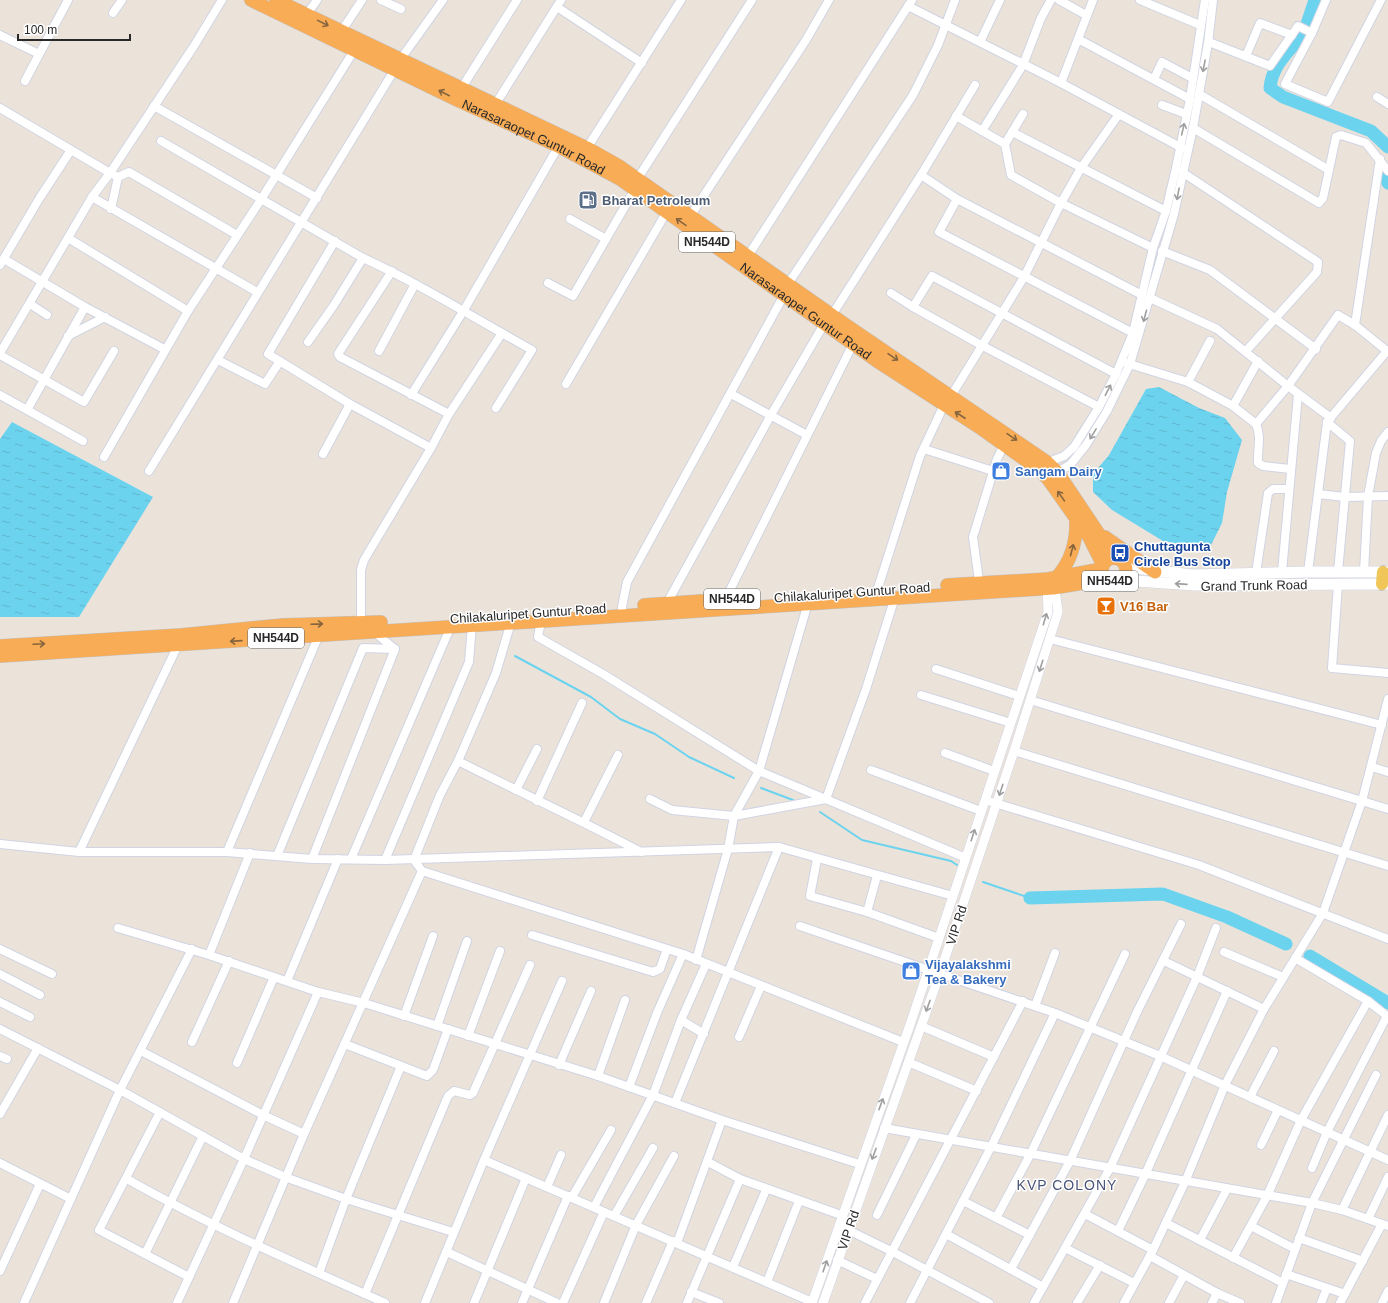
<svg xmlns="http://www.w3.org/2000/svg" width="1388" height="1303" font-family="Helvetica,sans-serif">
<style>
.water{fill:url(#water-ripples)}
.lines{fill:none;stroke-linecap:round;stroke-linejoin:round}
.stream{stroke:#6cd3ef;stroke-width:2}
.river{stroke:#6cd3ef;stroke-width:13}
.minor-casing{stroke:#d0d4e2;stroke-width:10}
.tertiary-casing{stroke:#d0d4e2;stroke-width:10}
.secondary-casing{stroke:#d0d4e2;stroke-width:12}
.primary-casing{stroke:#c3c3c3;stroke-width:14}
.trunk-casing{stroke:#c3c3c3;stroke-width:14}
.minor{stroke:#fff;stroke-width:8}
.tertiary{stroke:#fff;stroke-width:9}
.secondary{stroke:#fff;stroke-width:11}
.primary{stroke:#f1c659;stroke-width:12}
.trunk{stroke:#f8ac56;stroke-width:13}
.oneway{stroke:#86643d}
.oneway2{stroke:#9f9f9f}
.labels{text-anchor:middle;stroke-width:3;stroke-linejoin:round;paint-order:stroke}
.shield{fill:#fff;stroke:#696969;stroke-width:1}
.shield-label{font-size:12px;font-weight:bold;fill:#292929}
.street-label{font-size:13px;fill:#292929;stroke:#fff}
.service-label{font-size:13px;font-weight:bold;fill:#4e5e75;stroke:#fff;text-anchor:start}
.shop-label{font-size:13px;font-weight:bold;fill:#366cbe;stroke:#fff;text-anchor:start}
.transit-label{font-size:13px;font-weight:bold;fill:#164399;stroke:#fff;text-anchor:start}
.food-label{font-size:13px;font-weight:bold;fill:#c56008;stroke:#fff;text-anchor:start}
.neighbourhood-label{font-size:14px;letter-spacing:1px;fill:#49547a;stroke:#fff}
</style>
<defs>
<pattern id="water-ripples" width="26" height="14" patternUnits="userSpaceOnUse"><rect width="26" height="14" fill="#6cd3ef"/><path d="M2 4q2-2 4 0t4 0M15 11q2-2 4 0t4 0" fill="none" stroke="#5eb5cd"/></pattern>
</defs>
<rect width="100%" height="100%" fill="#ebe3da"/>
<!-- water -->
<g class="water">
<polygon points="1159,387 1199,408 1225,418 1242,440 1227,492 1222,523 1209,549 1163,541 1112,510 1093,492 1093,474 1109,455 1146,389"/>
<polygon points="12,422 153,497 79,617 0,617 0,439"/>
</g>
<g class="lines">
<!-- stream -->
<g class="stream">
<polyline points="515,656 591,697 620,719 655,734 689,757 734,778"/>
<polyline points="761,788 793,800"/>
<polyline points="820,812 862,840 951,861 957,865"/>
<polyline points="983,882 1030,898"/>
</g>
<!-- river -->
<g class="river">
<polyline points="1307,24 1315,0"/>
<path d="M1303,34c-14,17 -31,31 -33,54l13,9 88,34 17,16"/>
<polyline points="1385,175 1388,183"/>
<polyline points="1030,898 1163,894 1227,917 1286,944"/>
<polyline points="1310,956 1388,1003"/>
</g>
<defs>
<g id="minor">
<polyline points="381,0 401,9"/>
<polyline points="1059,0 1086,15"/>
<polyline points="1140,0 1200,25"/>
<polyline points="1326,0 1312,33 1285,84 1328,102 1381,0"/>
<polyline points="908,6 1061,83 1182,148"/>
<polyline points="557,7 642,63"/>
<polyline points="113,13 122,0"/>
<polyline points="305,17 317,0"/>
<polyline points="341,32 362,0"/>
<polyline points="0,35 39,54"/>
<polyline points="1078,39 1190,99"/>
<polyline points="980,42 1000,0"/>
<polyline points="1209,42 1270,66 1298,26 1312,33"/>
<polyline points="1246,56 1260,23 1292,35"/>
<polyline points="400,60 443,0"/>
<polyline points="1154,79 1162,62 1192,78"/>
<polyline points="25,81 68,0"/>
<polyline points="1061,83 1093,0"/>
<polyline points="461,89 517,0"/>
<polyline points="1199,94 1329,170"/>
<polyline points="1377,97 1388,104"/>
<polyline points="495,105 561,0"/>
<polyline points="1162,105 1186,114"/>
<polyline points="154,106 317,198"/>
<polyline points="0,108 110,173 118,177 129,172 237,235"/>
<polyline points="1023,114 1005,144 1011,175 1061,203 1153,248"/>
<polyline points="956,116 1005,144"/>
<polyline points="1193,128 1319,203 1323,198 1336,137 1341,135 1366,143 1388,171"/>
<polyline points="982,131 1023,65 1041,18 1051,0"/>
<polyline points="1012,132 1166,211"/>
<path d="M161,141l202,117c59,27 113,61 169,92l-36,58"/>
<polyline points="587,148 681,0"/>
<polyline points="1182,172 1318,262 1317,272 1246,351"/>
<polyline points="921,175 957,199 1142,295"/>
<polyline points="638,178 752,0"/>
<polyline points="92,197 257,292"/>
<polyline points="957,199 939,232 1133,333"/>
<polyline points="111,209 118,177"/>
<polyline points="691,215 806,40 829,0"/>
<polyline points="570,219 606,239"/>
<polyline points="68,238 188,311"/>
<polyline points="335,241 268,354 350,404 431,448"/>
<polyline points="1162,251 1210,270 1316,349"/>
<polyline points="748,256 912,0"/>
<polyline points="4,259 85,307 164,349"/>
<polyline points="0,265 39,199 71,150"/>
<polyline points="392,271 338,354 340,357 449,414"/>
<polyline points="548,283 573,296 635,189"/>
<polyline points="788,284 913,95 938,45 955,0"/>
<polyline points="891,293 913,307 932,276 1116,374"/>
<polyline points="1150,298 1217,329 1288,386 1331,418"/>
<polyline points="30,304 47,315"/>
<polyline points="913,307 981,345 1099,407"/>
<polyline points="832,315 921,175 975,85"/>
<polyline points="1355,325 1380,159"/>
<polyline points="68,336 105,317"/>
<polyline points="308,342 334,305 363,258"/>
<polyline points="379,351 415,284"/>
<polyline points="0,353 92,197 110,173 194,46 222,0"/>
<polyline points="0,355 84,402 114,351"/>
<polyline points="218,360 265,384 280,361"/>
<polyline points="1126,363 1188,382 1233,406 1256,424 1288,386 1338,315 1355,325 1388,352"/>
<polyline points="1188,382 1210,341"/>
<polyline points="566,384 666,213"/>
<polyline points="731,394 807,435"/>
<polyline points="0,395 83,441"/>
<polyline points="411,395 464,310 561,142"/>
<polyline points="951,396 1024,277 1061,203 1081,168 1119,114"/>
<polyline points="1233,406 1258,361"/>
<polyline points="27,410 85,307"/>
<polyline points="1327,422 1350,441 1338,572"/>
<path d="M1256,424c6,14 1,25 2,39l5,3 27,3"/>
<polyline points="924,449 993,471"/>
<polyline points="323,454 350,404"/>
<polyline points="104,457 188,311 262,198 355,49"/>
<polyline points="1044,464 1064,456 1074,447 1099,407 1116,374 1133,333 1153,248 1166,211 1176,168 1190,99 1205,0"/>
<polyline points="149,471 395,69"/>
<polyline points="1053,474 1070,465 1086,445 1107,411 1130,364 1174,214 1193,128 1208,43 1213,0"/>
<polyline points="1318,494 1345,497 1388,496"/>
<polyline points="1282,572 1298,394"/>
<polyline points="1308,572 1327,422 1387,351"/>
<polyline points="1364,572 1368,496 1376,453 1381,441 1388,432"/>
<polyline points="1256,573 1268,493 1273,489 1289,489"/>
<polyline points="1338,584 1332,668 1388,673"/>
<polyline points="980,588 973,537 997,459 1004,445"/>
<polyline points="877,591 920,456 944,405"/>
<polyline points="725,600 853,344"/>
<polyline points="667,603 771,415 824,324"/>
<polyline points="623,615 622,607 627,582 784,295"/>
<polyline points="541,621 538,637 603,674 759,771 966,858"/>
<polyline points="511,622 496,673 458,761 440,795 414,860 422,871 683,954 903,1042"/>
<polyline points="361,623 361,570 364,560 431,448 449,414 502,333"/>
<polyline points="1050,639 1382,725"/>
<polyline points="936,669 1019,696"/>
<polyline points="921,695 1011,723"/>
<polyline points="1030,700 1388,809"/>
<polyline points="1014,751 1388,866"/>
<polyline points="945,753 994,771"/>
<path d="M458,761c61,31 123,59 183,91"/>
<polyline points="1372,767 1388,772"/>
<polyline points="871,770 981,811"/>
<polyline points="516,790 537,749"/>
<polyline points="650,799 672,810 734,816 826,799 866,689 895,597"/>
<polyline points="985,800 1199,865 1388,939"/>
<polyline points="537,801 582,703"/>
<polyline points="584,822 618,755"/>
<polyline points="0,844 79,852 227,852 312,859 385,860 779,847 953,896"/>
<polyline points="79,852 178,645"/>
<polyline points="227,852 319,635"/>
<polyline points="277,856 363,648 395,649"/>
<polyline points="312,859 395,649 374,632"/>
<polyline points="351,859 451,626"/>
<polyline points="817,859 810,896 867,912 939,938"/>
<polyline points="385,860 469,662 472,625"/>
<polyline points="867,912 877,876"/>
<polyline points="800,926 1055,1013 1160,1056 1388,1160"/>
<polyline points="118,928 209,955 318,992 364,1003 598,1076 722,1120 859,1164"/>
<polyline points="532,935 653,972 660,969 667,949"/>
<polyline points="0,949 52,974"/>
<polyline points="1224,952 1283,977"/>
<polyline points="209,955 250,853"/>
<polyline points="1295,958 1368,1001 1387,1016 1327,1132 1312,1168"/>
<polyline points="696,960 728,849 734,816 759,771 808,603"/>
<polyline points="1164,961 1264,1009"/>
<polyline points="0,974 40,995"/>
<polyline points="287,981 338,859"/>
<polyline points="0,1002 30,1017"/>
<polyline points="1035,1006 1055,953"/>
<polyline points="404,1016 433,936"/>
<polyline points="681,1020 704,1034"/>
<polyline points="437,1026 467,941"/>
<polyline points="921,1026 994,1057"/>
<polyline points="0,1029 120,1090 244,1159 285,1177 346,1199 453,1232"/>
<polyline points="468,1036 500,951"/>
<polyline points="739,1037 761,986"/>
<polyline points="192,1042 229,961"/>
<polyline points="345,1044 427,1076 433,1070 448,1029"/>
<polyline points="141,1051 263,1115 304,1134"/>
<polyline points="0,1056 7,1059"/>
<polyline points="908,1062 977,1091"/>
<polyline points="237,1063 274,977"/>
<polyline points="559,1065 591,991"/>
<polyline points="598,1076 625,1000"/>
<polyline points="629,1087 657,1013 683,954"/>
<polyline points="1250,1097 1274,1051"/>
<polyline points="675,1103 779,847"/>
<polyline points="160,1112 99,1230 189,1277"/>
<polyline points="0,1114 38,1048"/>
<polyline points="884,1128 1312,1203 1342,1210 1388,1226"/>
<polyline points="1261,1145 1278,1110"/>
<polyline points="484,1160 812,1302"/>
<polyline points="708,1162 740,1179 841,1215"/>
<polyline points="0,1163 71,1199"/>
<path d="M127,1179c83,47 171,85 258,124"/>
<polyline points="547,1187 561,1155"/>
<polyline points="572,1197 611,1130"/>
<polyline points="963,1201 1030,1235"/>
<polyline points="594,1207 653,1095 681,1020 706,964"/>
<polyline points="1342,1210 1388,1115"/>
<polyline points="1085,1214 1153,1250"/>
<polyline points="877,1215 916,1135"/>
<polyline points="614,1216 653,1148"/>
<polyline points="996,1218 1030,1155 1125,954"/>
<polyline points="1368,1219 1388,1177"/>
<polyline points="1166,1223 1283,1283"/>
<polyline points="1251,1226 1295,1249"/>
<polyline points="844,1228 891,1251 989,1303"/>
<polyline points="1118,1231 1145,1175 1227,991"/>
<polyline points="946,1234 1043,1287"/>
<polyline points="1299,1238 1363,1261"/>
<polyline points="1200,1240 1227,1189"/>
<polyline points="677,1243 722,1120"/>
<polyline points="1065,1248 1134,1283"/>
<polyline points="447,1252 557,1303"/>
<polyline points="145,1254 203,1136"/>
<polyline points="1150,1256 1217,1293 1240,1303"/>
<polyline points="1233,1258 1267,1196 1301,1120 1368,1001"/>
<polyline points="837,1260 877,1279"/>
<polyline points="733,1267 766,1190"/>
<polyline points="1011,1269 1070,1161 1137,1012 1181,924"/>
<polyline points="0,1271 40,1184"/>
<polyline points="319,1273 346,1199 401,1066"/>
<polyline points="1286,1274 1345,1294"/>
<polyline points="767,1282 799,1201"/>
<polyline points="691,1292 719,1303"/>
<polyline points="365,1294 448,1096 454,1091 470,1095 473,1093 530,965"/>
<polyline points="24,1303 120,1090 192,949"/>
<polyline points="177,1303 244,1159 318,992"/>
<polyline points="233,1303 304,1134 422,871"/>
<polyline points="425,1303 484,1160 562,981"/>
<polyline points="474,1303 526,1178"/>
<polyline points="522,1303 568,1196"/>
<polyline points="563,1303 604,1212"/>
<polyline points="604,1303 636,1225 674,1156"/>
<polyline points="646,1303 673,1241"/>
<polyline points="687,1303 740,1179"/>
<polyline points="865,1303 1023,1001"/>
<polyline points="910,1303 991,1147 1055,1013"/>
<polyline points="1034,1303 1110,1168 1197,977 1216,928"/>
<polyline points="1077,1303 1100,1265"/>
<polyline points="1124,1303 1153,1250 1185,1182 1225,1085 1264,1009 1323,913 1362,801 1388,699"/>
<polyline points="1169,1303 1184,1275"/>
<polyline points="1212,1303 1217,1293"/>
<polyline points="1276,1303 1312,1203 1376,1075"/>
<polyline points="1321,1303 1327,1288"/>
<polyline points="1340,1303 1382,1224"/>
<polyline points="1382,1303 1388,1291"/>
</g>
<g id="tertiary">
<polyline points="812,1303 911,1022 1041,633 1048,612 1047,584"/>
<polyline points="823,1303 940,973 1014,751 1058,612 1054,582"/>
</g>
<g id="secondary">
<polyline points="1126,567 1192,575 1308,572 1388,572"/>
<polyline points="1121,580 1195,585 1388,584"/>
</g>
<polyline id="primary" points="1382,584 1383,572"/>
<g id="trunk">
<path id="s1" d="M251,0l204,99 103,47 62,33 257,182 102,66 59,42 10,10 41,58 14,28"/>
<polyline points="276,0 587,148 619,166 846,325 1047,462 1058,473 1115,558"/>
<polyline points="1105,537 1155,572"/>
<circle cx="1114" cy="570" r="12"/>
<path d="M1056,578c16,-17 21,-37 20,-60"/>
<polyline points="947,585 1048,579 1102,569"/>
<polyline points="644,605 702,601"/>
<polyline points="0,646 181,635 283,625 381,622"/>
<polyline points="0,656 1053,588 1107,579"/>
</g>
</defs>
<!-- minor casing -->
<use href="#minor" class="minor-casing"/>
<!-- tertiary casing -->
<use href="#tertiary" class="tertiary-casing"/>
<!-- secondary casing -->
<use href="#secondary" class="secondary-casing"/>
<!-- primary casing -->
<use href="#primary" class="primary-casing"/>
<!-- trunk casing -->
<use href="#trunk" class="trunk-casing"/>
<!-- minor -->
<use href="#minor" class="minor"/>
<!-- tertiary -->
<use href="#tertiary" class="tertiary"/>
<!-- secondary -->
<use href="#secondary" class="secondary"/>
<!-- primary -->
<use href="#primary" class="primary"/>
<!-- trunk -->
<use href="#trunk" class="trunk"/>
</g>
<!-- one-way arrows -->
<defs><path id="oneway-shaft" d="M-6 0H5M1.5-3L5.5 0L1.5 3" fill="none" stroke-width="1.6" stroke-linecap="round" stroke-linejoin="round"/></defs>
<g class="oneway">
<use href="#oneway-shaft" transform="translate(323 23) rotate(26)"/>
<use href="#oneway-shaft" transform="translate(444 93) rotate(-153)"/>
<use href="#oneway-shaft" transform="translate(681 222) rotate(-145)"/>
<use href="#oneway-shaft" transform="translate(893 357) rotate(34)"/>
<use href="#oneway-shaft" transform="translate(960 415) rotate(-147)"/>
<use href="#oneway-shaft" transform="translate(1012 437) rotate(34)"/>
<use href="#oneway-shaft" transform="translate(1061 496) rotate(-125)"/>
<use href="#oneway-shaft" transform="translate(1072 550) rotate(-75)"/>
<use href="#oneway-shaft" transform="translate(317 624) rotate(-2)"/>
<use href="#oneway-shaft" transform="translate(236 641) rotate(176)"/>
<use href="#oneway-shaft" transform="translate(39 644) rotate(-3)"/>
</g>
<g class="oneway2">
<use href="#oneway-shaft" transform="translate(1204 66) rotate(101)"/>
<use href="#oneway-shaft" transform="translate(1183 129) rotate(-77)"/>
<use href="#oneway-shaft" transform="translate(1178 194) rotate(101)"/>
<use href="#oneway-shaft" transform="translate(1145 316) rotate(105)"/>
<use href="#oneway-shaft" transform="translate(1108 390) rotate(-63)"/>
<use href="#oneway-shaft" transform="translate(1093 434) rotate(122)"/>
<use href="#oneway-shaft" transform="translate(1181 584) rotate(-176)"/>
<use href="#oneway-shaft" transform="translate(1045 619) rotate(-73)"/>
<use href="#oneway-shaft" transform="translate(1041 666) rotate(108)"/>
<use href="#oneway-shaft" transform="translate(1001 790) rotate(108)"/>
<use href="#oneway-shaft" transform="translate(973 835) rotate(-72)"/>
<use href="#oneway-shaft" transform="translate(928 1006) rotate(110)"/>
<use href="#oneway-shaft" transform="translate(881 1104) rotate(-70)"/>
<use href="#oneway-shaft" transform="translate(874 1154) rotate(110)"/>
<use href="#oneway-shaft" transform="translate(825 1266) rotate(-71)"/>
</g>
<!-- icons -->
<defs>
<symbol id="fuel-square" viewBox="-11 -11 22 22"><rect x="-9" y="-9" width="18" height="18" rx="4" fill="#5c6f8a" stroke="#fff"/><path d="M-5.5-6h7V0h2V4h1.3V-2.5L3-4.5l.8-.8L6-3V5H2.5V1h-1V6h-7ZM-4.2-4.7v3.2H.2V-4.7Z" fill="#fff"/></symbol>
<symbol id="shop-square" viewBox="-11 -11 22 22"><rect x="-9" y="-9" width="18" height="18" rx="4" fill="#3f7fe0" stroke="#fff"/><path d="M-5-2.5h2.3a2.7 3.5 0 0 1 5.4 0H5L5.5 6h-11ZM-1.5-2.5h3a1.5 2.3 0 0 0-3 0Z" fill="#fff"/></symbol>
<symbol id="bus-square" viewBox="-11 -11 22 22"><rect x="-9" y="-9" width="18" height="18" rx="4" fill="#1a4fb4" stroke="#fff"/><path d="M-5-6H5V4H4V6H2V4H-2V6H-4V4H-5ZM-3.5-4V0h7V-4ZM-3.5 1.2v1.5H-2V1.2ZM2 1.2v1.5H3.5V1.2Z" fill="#fff"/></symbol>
<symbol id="bar-square" viewBox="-11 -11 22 22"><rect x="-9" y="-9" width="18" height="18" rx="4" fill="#e8710a" stroke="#fff"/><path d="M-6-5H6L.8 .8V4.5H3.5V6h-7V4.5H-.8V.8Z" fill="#fff"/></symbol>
</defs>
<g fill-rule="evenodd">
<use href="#fuel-square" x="577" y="189" width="22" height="22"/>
<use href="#shop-square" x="990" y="460" width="22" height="22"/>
<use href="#bus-square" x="1109" y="542" width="22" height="22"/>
<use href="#bar-square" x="1095" y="595" width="22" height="22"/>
<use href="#shop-square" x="900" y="960" width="22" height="22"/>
</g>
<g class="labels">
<!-- shield labels -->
<g class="shield">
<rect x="679" y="232" width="56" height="20" rx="3"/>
<rect x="1082" y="571" width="56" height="20" rx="3"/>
<rect x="704" y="589" width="56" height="20" rx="3"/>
<rect x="248" y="628" width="56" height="20" rx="3"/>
</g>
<g class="shield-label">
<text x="707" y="246">NH544D</text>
<text x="1110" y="585">NH544D</text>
<text x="732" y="603">NH544D</text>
<text x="276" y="642">NH544D</text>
</g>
<!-- street labels -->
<g class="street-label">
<text dy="5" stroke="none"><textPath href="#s1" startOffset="314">Narasaraopet Guntur Road</textPath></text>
<text dy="5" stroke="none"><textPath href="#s1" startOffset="638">Narasaraopet Guntur Road</textPath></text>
<text transform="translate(1254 585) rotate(-1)" y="5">Grand Trunk Road</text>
<text transform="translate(852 592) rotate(-4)" y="5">Chilakaluripet Guntur Road</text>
<text transform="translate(528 613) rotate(-4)" y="5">Chilakaluripet Guntur Road</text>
<text transform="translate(956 925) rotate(-72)" y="5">VIP Rd</text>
<text transform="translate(848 1230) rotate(-71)" y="5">VIP Rd</text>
</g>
<!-- service labels -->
<g class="service-label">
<text x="602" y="205">Bharat Petroleum</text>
</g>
<!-- shop labels -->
<g class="shop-label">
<text x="1015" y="476">Sangam Dairy</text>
<text x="925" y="969">Vijayalakshmi<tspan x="925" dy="15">Tea &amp; Bakery</tspan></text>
</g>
<!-- transit labels -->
<g class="transit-label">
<text x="1134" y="551">Chuttagunta<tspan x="1134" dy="15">Circle Bus Stop</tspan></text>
</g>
<!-- food labels -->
<g class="food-label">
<text x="1120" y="611">V16 Bar</text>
</g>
<!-- neighbourhood labels -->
<g class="neighbourhood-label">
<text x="1067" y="1190">KVP COLONY</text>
</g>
</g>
<!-- scale -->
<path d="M18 34v6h112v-6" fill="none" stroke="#292929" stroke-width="2"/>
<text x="24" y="34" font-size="12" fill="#292929" stroke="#ffffff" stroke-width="3" paint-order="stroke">100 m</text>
</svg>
